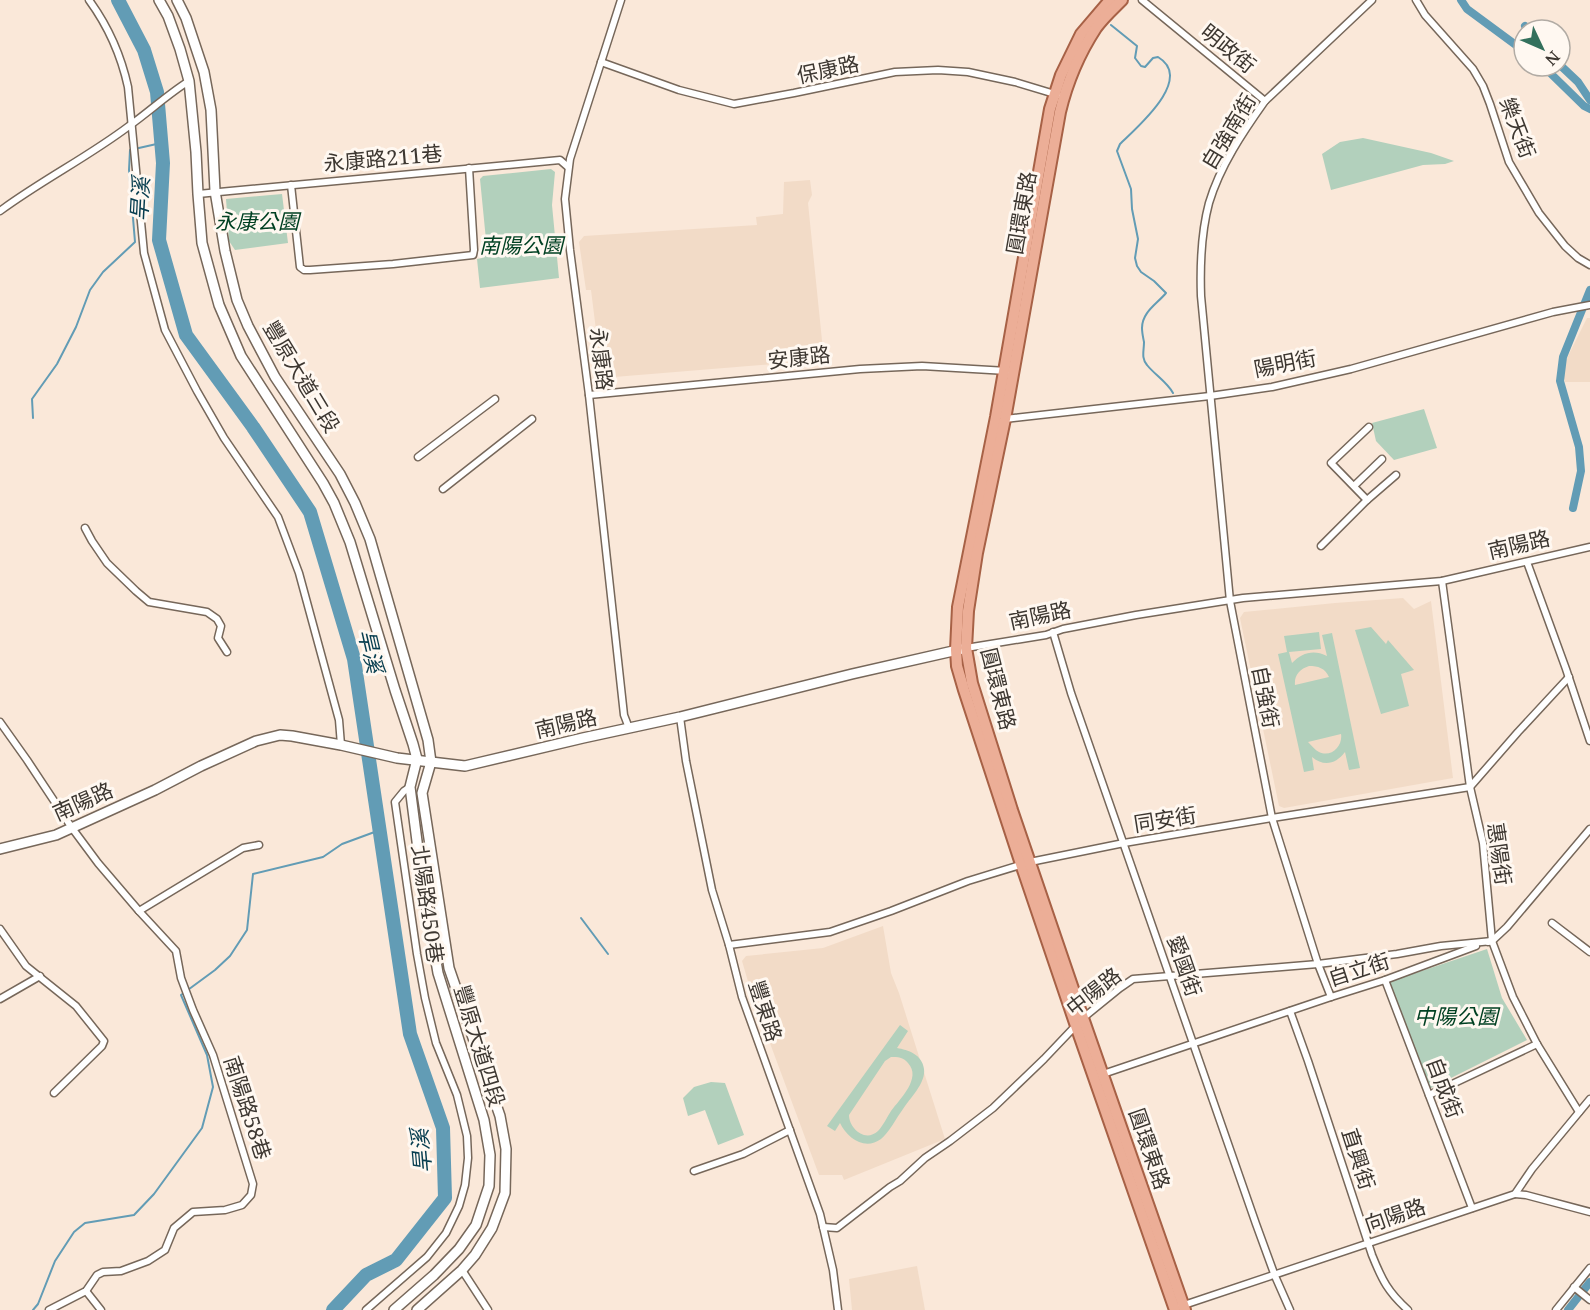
<svg xmlns="http://www.w3.org/2000/svg" width="1590" height="1310" font-family="'Noto Serif','Noto Sans TC',serif">
<style>
.built{fill:#f2dbc7}
.green{fill:#b2d0bc;fill-rule:evenodd}
.lines{fill:none;stroke-linecap:round;stroke-linejoin:round}
.stream{stroke:#629cb5;stroke-width:2}
.canal{stroke:#629cb5;stroke-width:8}
.river{stroke:#629cb5;stroke-width:14}
.street-casing{stroke:#76675a;stroke-width:9}
.secondary-casing{stroke:#76675a;stroke-width:12}
.primary-casing{stroke:#a76146;stroke-width:14}
.street{stroke:#fff;stroke-width:6}
.secondary{stroke:#fff;stroke-width:9}
.primary{stroke:#ecae97;stroke-width:10}
.labels{text-anchor:middle;stroke-width:6;stroke-linejoin:round;paint-order:stroke}
.street-label{font-size:21px;fill:#3d3731;stroke:#fff8f1}
.park-label{font-size:21px;font-style:italic;fill:#004022;stroke:#fff8f1}
.water-label{font-size:22px;font-style:italic;fill:#073d4f;stroke:#fff8f1}
</style>
<rect width="100%" height="100%" fill="#fae8d9"/>
<!-- built -->
<g class="built">
<polygon points="810,180 812,195 808,203 824,360 602,378 591,290 586,290 579,242 584,236 757,225 756,217 783,214 784,182"/>
<polygon points="1587,318 1590,318 1590,382 1565,382 1563,375 1564,364"/>
<polygon points="1403,598 1414,609 1431,601 1453,778 1284,808 1279,806 1240,618 1244,612 1335,603"/>
<polygon points="883,926 891,973 899,993 945,1139 844,1180 842,1175 819,1175 752,995 742,961 746,956 823,948"/>
<polygon points="917,1266 925,1310 852,1310 849,1279"/>
</g>
<!-- green -->
<g class="green">
<polygon points="1363,138 1431,153 1454,161 1445,164 1423,165 1331,190 1322,154 1340,142"/>
<polygon points="551,169 555,172 552,205 559,278 480,288 477,259 482,258 481,241 486,240 480,179 483,176"/>
<polygon points="282,194 288,243 235,250 229,241 226,199"/>
<polygon points="1424,409 1437,448 1394,460 1376,441 1372,423"/>
<polygon points="1371,627 1386,644 1388,640 1414,670 1401,674 1409,706 1381,714 1355,630"/>
<path d="M1319,632l2,17 -32,3 3,11c10,-10 21,-14 35,-7l-5,-21 10,-2 28,135 -11,2 -4,-18c-9,12 -21,15 -33,5l2,13 -10,2 -26,-118 9,-2 -3,-16zM1309,666c9,0 16,2 20,11l-34,8c-1,-10 5,-16 14,-19zM1341,734c2,11 -9,24 -22,18 -4,-2 -7,-6 -11,-10z"/>
<polygon points="1487,949 1502,998 1527,1040 1429,1089 1389,982"/>
<path d="M900,1025l8,6 -11,17c11,2 25,6 27,21 2,14 -14,29 -21,40 -6,8 -15,25 -22,30 -16,12 -34,-1 -41,-16l-5,8 -8,-5zM891,1057c7,0 12,0 17,6 14,15 -8,36 -17,48 -4,6 -8,15 -13,20 -13,12 -29,-3 -29,-16l36,-54z"/>
<polygon points="711,1082 725,1083 744,1135 718,1145 705,1110 688,1116 683,1098 694,1087"/>
</g>
<g class="lines">
<!-- stream -->
<g class="stream">
<path d="M1111,25l26,21 -2,12 6,8 4,1 8,-9 5,-1c37,22 -22,71 -38,87l-3,7 14,38 1,20 6,30 -3,19 2,8 4,6 13,9 12,12c-9,11 -24,19 -24,35 0,5 1,9 2,14 0,9 -3,16 3,23 8,10 20,17 26,28"/>
<polyline points="33,418 32,399 57,364 76,327 90,290 103,272 135,242 129,170 130,150 161,143"/>
<polyline points="581,918 608,954"/>
<polyline points="33,1310 38,1304 55,1261 74,1232 85,1223 134,1215 154,1194 202,1128 213,1087 207,1055 181,995 215,970 230,956 247,930 253,874 323,857 342,844 380,830"/>
</g>
<!-- canal -->
<g class="canal">
<polyline points="1461,0 1467,9 1524,51"/>
<polyline points="1525,26 1528,30"/>
<polyline points="1560,65 1578,82 1590,100"/>
<polyline points="1543,66 1584,106 1590,109"/>
<polyline points="1573,508 1581,471 1579,447 1560,381 1563,357 1590,290"/>
<polyline points="1568,1310 1590,1282"/>
</g>
<!-- river -->
<polyline class="river" points="118,0 144,50 157,92 163,163 159,240 186,335 253,427 310,512 354,659 410,1034 443,1128 445,1198 396,1260 366,1275 333,1310"/>
<defs>
<g id="street">
<path d="M89,0c19,26 32,55 39,87l16,166 21,77 32,61 27,47 54,79 21,56 40,147 2,25"/>
<polyline points="621,0 570,159 565,199 570,250 589,395 624,715 629,728"/>
<polyline points="1142,0 1265,101"/>
<polyline points="1416,0 1425,15 1473,69 1483,86 1490,104 1509,162 1539,213 1565,246 1578,258 1590,265"/>
<polyline points="601,62 679,90 734,104 794,93 895,72 938,70 968,72 1015,82 1058,95"/>
<polyline points="291,185 300,267 304,270 310,270 393,264 473,255 474,250 469,168"/>
<polyline points="198,194 539,162 560,160 568,167"/>
<path d="M0,211c42,-31 88,-54 129,-85 20,-14 39,-32 60,-45"/>
<polyline points="589,395 860,369 922,366 1007,371"/>
<polyline points="1005,419 1210,396 1272,387 1351,369 1553,312 1590,305"/>
<polyline points="418,457 495,399"/>
<polyline points="1354,486 1382,459"/>
<polyline points="443,489 532,419"/>
<polyline points="1367,500 1331,463 1369,427"/>
<polyline points="85,528 92,541 107,563 136,591 149,602 207,612 217,619 221,626 218,638 227,652"/>
<polyline points="1321,546 1367,500 1396,475"/>
<polyline points="1527,562 1566,669 1590,741"/>
<polyline points="1442,581 1470,787 1483,843 1492,941 1513,997 1537,1044 1579,1112"/>
<polyline points="1053,632 1071,693 1256,1224 1275,1276 1290,1310"/>
<polyline points="966,648 1046,635 1063,629 1136,615 1243,598 1442,581 1590,547"/>
<polyline points="680,717 686,761 712,890 729,945 742,997 820,1214 833,1270 838,1310"/>
<polyline points="0,722 27,760 72,828 98,863 139,911 176,951 181,978 193,1010 213,1055 253,1184 251,1195 242,1205 225,1210 193,1212 174,1228 165,1250 148,1261 121,1271 103,1272 97,1275 86,1291 49,1310"/>
<polyline points="139,911 243,848 259,845"/>
<polyline points="1552,923 1590,952"/>
<polyline points="0,929 26,966 76,1006 104,1041 102,1046 54,1093"/>
<polyline points="1488,942 1492,941 1507,927 1590,829"/>
<polyline points="729,945 830,932 891,911 968,881 1030,862 1124,843 1272,818 1470,787 1518,732 1569,677"/>
<polyline points="1385,980 1472,1208"/>
<path d="M1331,997l-13,-33 -46,-146 -42,-217 -29,-305c-1,-30 0,-63 8,-93 11,-37 34,-71 56,-102l107,-101"/>
<polyline points="0,999 40,976"/>
<path d="M1290,1011l18,50 64,194c10,25 16,37 36,55"/>
<polyline points="1103,1074 1331,997 1385,980 1476,946"/>
<polyline points="1429,1095 1537,1044"/>
<polyline points="694,1171 743,1154 790,1130"/>
<polyline points="1515,1194 1526,1195 1590,1212"/>
<polyline points="823,1227 837,1228 890,1187 900,1181 925,1158 950,1141 993,1108 1044,1059 1083,1018 1120,988 1133,979 1318,964 1397,954 1441,946 1492,941"/>
<polyline points="462,1270 488,1310"/>
<polyline points="1574,1287 1590,1300"/>
<polyline points="86,1291 101,1310"/>
<polyline points="1181,1306 1515,1194 1532,1169 1590,1099"/>
<polyline points="366,1310 427,1257 446,1233 459,1206 465,1185 468,1158 467,1136 457,1095 436,1043 425,998 417,954 395,802 404,791 410,787"/>
<polyline points="1556,1310 1590,1268"/>
</g>
<g id="secondary">
<polyline points="159,0 168,16 180,49 189,81 196,152 198,194 202,243 219,305 241,356 323,483 334,503 350,542 395,690 413,744 417,759 410,787 422,880 438,973 484,1120 490,1155 489,1186 476,1225 459,1249 434,1275 394,1310"/>
<polyline points="177,0 186,18 204,72 211,110 215,191 225,251 237,300 248,326 275,377 340,474 355,503 370,539 428,740 431,762 422,793 449,968 500,1116 506,1149 505,1193 492,1228 475,1255 462,1270 417,1310"/>
<polyline points="0,849 56,835 155,790 201,766 256,741 280,735 292,736 341,745 397,758 465,766 583,738 680,717 852,674 962,649"/>
</g>
<g id="primary">
<polyline points="1110,0 1081,34 1061,75 1050,109 996,417 958,607 956,650 957,666 964,690 1021,864 1076,1026 1175,1310"/>
<path d="M1122,0c-9,9 -19,18 -26,28 -17,26 -29,55 -36,84l-55,307 -28,134 -9,58 -2,37 6,35 40,127 71,208 102,292"/>
</g>
</defs>
<!-- street casing -->
<use href="#street" class="street-casing"/>
<!-- secondary casing -->
<use href="#secondary" class="secondary-casing"/>
<!-- primary casing -->
<use href="#primary" class="primary-casing"/>
<!-- street -->
<use href="#street" class="street"/>
<!-- secondary -->
<use href="#secondary" class="secondary"/>
<!-- primary -->
<use href="#primary" class="primary"/>
</g>
<g class="labels">
<!-- street labels -->
<g class="street-label">
<text transform="translate(1228 49) rotate(39)" y="7">明政街</text>
<text transform="translate(828 70) rotate(-12)" y="7">保康路</text>
<text transform="translate(1517 128) rotate(69)" y="7">樂天街</text>
<text transform="translate(1229 132) rotate(-59)" y="7">自強南街</text>
<text transform="translate(383 159) rotate(-5)" y="7">永康路211巷</text>
<text transform="translate(1022 213) rotate(-80)" y="7">圓環東路</text>
<text transform="translate(799 358) rotate(-6)" y="7">安康路</text>
<text transform="translate(601 359) rotate(83)" y="7">永康路</text>
<text transform="translate(1285 364) rotate(-11)" y="7">陽明街</text>
<text transform="translate(301 377) rotate(59)" y="7">豐原大道三段</text>
<text transform="translate(1519 545) rotate(-13)" y="7">南陽路</text>
<text transform="translate(1040 616) rotate(-12)" y="7">南陽路</text>
<text transform="translate(998 689) rotate(76)" y="7">圓環東路</text>
<text transform="translate(1265 697) rotate(79)" y="7">自強街</text>
<text transform="translate(566 724) rotate(-13)" y="7">南陽路</text>
<text transform="translate(83 802) rotate(-24)" y="7">南陽路</text>
<text transform="translate(1165 820) rotate(-9)" y="7">同安街</text>
<text transform="translate(1499 854) rotate(82)" y="7">惠陽街</text>
<text transform="translate(427 904) rotate(82)" y="7">北陽路450巷</text>
<text transform="translate(1184 966) rotate(71)" y="7">愛國街</text>
<text transform="translate(1359 970) rotate(-18)" y="7">自立街</text>
<text transform="translate(1094 992) rotate(-38)" y="7">中陽路</text>
<text transform="translate(765 1011) rotate(72)" y="7">豐東路</text>
<text transform="translate(479 1046) rotate(73)" y="7">豐原大道四段</text>
<text transform="translate(1444 1088) rotate(69)" y="7">自成街</text>
<text transform="translate(247 1108) rotate(72)" y="7">南陽路58巷</text>
<text transform="translate(1149 1149) rotate(71)" y="7">圓環東路</text>
<text transform="translate(1358 1159) rotate(72)" y="7">直興街</text>
<text transform="translate(1395 1216) rotate(-19)" y="7">向陽路</text>
</g>
<!-- park labels -->
<g class="park-label">
<text x="257" y="229">永康公園</text>
<text x="521" y="253">南陽公園</text>
<text x="1456" y="1024">中陽公園</text>
</g>
<!-- water labels -->
<g class="water-label">
<text transform="translate(140 199) rotate(-87)" y="8">旱溪</text>
<text transform="translate(371 651) rotate(77)" y="8">旱溪</text>
<text transform="translate(421 1151) rotate(-95)" y="8">旱溪</text>
</g>
</g>
<!-- north arrow -->
<g transform="translate(1542 48) rotate(134)"><circle r="28" fill="#fff8f1" stroke="#b1aba4" stroke-width="1.5"/>
<path d="M0-4.5L10 22L0 15L-10 22Z" fill="#33705c"/>
<text y="-9" font-size="16" font-weight="bold" text-anchor="middle" fill="#3d3731">N</text>
</g>
</svg>
